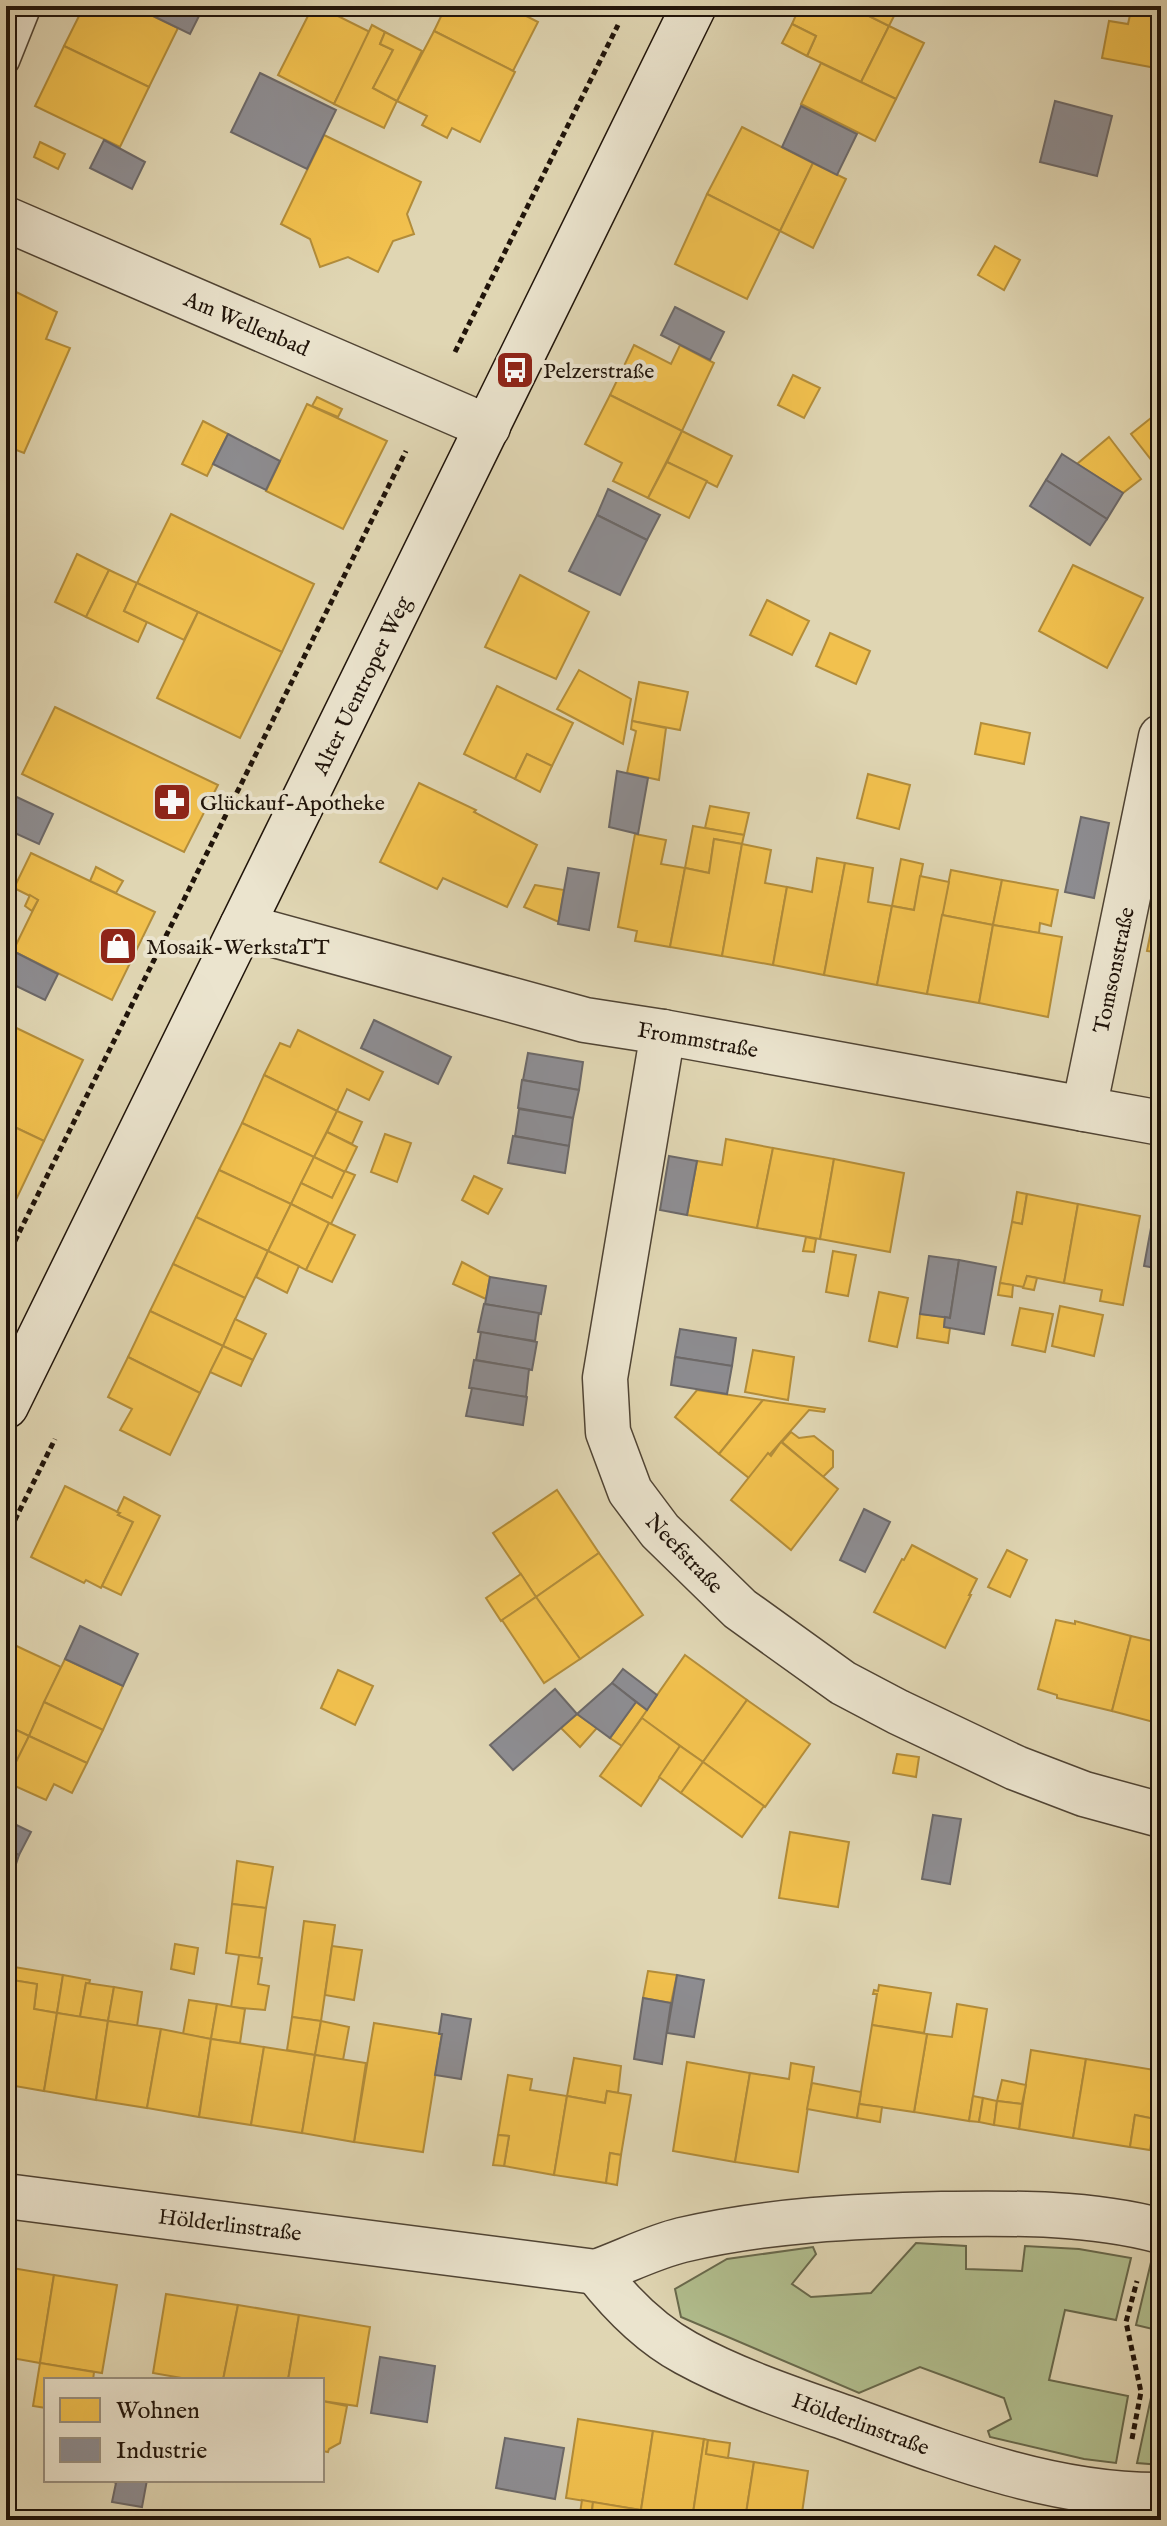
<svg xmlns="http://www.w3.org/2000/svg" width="1167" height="2526" font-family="'IM FELL English',serif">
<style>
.green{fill:#b1be8e;stroke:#68694c;stroke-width:2}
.homes{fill:#f2c14e;stroke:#b38d3a;stroke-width:2}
.industry{fill:#8d8d92;stroke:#6c6969;stroke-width:2}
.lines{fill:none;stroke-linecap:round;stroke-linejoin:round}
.lane-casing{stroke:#504434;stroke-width:29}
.street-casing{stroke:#504434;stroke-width:47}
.secondary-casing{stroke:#20140a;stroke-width:47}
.path{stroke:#20140a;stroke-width:5;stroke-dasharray:6 4;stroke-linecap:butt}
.lane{stroke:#ebe4ce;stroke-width:26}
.street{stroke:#ebe4ce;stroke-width:44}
.secondary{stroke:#ebe4ce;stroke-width:44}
.labels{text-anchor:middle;stroke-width:8;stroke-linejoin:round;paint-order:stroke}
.street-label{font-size:22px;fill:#20140a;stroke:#ebe4ce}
.poi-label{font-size:22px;fill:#20140a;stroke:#ebe4ce;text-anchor:start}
</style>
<rect width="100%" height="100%" fill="#e0d6b3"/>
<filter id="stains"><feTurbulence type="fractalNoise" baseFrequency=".0025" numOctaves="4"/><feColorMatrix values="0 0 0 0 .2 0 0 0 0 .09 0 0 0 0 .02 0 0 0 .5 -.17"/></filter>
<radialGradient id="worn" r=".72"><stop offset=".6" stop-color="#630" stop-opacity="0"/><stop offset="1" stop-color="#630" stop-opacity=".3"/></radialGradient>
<!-- green -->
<g class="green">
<polygon points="916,2243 966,2246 966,2269 1022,2271 1025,2246 1079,2249 1131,2258 1116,2320 1065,2310 1049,2380 1128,2396 1116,2463 1084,2459 990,2437 988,2431 1011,2419 1004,2398 920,2367 859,2393 681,2317 675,2289 727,2259 813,2247 816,2254 792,2284 811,2297 871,2293"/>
<polygon points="1152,2258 1161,2260 1161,2331 1136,2325"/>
<polygon points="1161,2390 1161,2465 1137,2463 1152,2393"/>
</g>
<!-- homes -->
<g class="homes">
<polygon points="84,6 132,6 178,28 149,87 64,46"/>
<polygon points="313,6 318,6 370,32 334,104 278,75"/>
<polygon points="446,6 507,6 538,22 513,71 434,31"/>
<polygon points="800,6 849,6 889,26 861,82 807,56 816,36 792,24"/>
<polygon points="849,6 899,6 889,26"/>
<polygon points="1132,6 1161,6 1161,69 1102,58 1109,21 1128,24"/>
<polygon points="792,24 816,36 807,56 782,43"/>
<polygon points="372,25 385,32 380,44 393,50 373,88 397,101 384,128 334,104"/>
<polygon points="889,26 924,43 896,99 861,82"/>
<polygon points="434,31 515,72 480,142 452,128 447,138 422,125 427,116 397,101"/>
<polygon points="385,32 422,51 397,101 373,88 393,50 380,44"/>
<polygon points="64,46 149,87 120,147 35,106"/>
<polygon points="821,63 896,99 875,141 801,104"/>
<polygon points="742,127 813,163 780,231 707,194"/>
<polygon points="324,135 421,182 407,214 414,234 393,241 378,272 348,257 320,267 310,239 281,224"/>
<polygon points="40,142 65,154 58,169 34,157"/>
<polygon points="813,163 846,179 813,248 780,231"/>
<polygon points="707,194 780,231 747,299 675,264"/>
<polygon points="995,246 1020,260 1004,290 978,275"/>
<polygon points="14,291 57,312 46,339 70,348 24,453 6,446 6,310"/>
<polygon points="634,345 671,364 680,345 714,363 682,431 610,395"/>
<polygon points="793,375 820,388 804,418 778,405"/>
<polygon points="610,395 682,431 648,498 613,481 622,463 585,444"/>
<polygon points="317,397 342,409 338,417 312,406"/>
<polygon points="307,404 387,441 343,529 266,491"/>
<polygon points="1161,410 1161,462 1156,466 1131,434"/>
<polygon points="203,421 228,434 207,476 182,464"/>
<polygon points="682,431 732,456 717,487 667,462"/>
<polygon points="1109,437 1141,479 1123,493 1077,464"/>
<polygon points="667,462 707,481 689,518 648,498"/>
<polygon points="171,514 314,584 282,652 137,583"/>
<polygon points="77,554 109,570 86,617 55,602"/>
<polygon points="1073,565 1143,598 1107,668 1039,631"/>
<polygon points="109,570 137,583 124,611 147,622 138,642 86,617"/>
<polygon points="520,575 589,612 556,679 485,647"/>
<polygon points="137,583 198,612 184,640 124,611"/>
<polygon points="767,600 809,621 792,655 750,635"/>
<polygon points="198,612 282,652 240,738 157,698"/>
<polygon points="830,633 870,651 856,684 816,666"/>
<polygon points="579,670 631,699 623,744 557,709"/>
<polygon points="639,682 688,692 680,730 632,721"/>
<polygon points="497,686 573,723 552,766 527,754 515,779 464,754"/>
<polygon points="55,707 218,785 184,852 22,774"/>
<polygon points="632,721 666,728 659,780 627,773 636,731 631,729"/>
<polygon points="981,723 1030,733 1024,764 975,754"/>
<polygon points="527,754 552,766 540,792 515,779"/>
<polygon points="868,774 910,785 899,829 857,818"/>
<polygon points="419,783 476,810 474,812 537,845 507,907 443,878 437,889 380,862"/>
<polygon points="710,806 749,813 744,835 705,828"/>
<polygon points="693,826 744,835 742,844 714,839 709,873 685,868"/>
<polygon points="635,834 666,840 661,864 685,868 670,947 635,941 637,931 618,927"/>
<polygon points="714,839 742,844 722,956 670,947 685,868 709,873"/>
<polygon points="742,844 771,850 765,883 787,887 773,965 722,956"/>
<polygon points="31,853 155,912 112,1000 13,951 38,900 14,888"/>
<polygon points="817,858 845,863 824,975 773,965 787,887 812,892"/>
<polygon points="901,859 923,864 914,910 892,906"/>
<polygon points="845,863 873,868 868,902 892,906 877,985 824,975"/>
<polygon points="96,867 123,881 116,893 90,881"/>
<polygon points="951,870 1002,880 993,925 942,915"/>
<polygon points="920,876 949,882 927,994 877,985 892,906 914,910"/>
<polygon points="1002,880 1058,890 1051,926 1040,923 1039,933 993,925"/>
<polygon points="535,885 564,890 559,922 524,907"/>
<polygon points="30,895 38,900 32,911 25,906"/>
<polygon points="1158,896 1161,896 1161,953 1147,951"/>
<polygon points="942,915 993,925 979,1003 927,994"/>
<polygon points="993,925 1062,937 1048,1017 979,1003"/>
<polygon points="6,1023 83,1060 44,1141 6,1123"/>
<polygon points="298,1030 383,1072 369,1100 347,1089 337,1111 264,1075 280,1043 290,1047"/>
<polygon points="264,1075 337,1111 314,1157 242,1123"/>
<polygon points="337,1111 362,1122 352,1144 327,1132"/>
<polygon points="6,1123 44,1141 14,1204 6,1200"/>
<polygon points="242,1123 314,1157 291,1204 219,1170"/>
<polygon points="327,1132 357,1147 345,1172 314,1157"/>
<polygon points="385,1134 411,1143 397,1182 371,1172"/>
<polygon points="726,1139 773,1148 757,1228 687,1215 697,1161 722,1165"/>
<polygon points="773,1148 834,1159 820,1239 757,1228"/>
<polygon points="314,1157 345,1172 332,1198 301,1183"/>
<polygon points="834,1159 904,1173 890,1252 820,1239"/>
<polygon points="219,1170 291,1204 268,1251 196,1217"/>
<polygon points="345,1171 355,1175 331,1224 291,1204 301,1183 332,1198"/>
<polygon points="474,1176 502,1189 488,1214 462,1200"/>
<polygon points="1017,1192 1027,1194 1022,1224 1012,1222"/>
<polygon points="1027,1194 1078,1204 1064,1283 1027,1276 1024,1287 1000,1283 1012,1222 1022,1224"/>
<polygon points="291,1204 329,1223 306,1270 268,1251"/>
<polygon points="1078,1204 1140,1216 1123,1305 1100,1301 1102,1290 1064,1283"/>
<polygon points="196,1217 268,1251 245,1298 173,1264"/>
<polygon points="329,1223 355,1235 332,1282 306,1270"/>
<polygon points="806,1237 816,1239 814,1252 803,1251"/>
<polygon points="268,1251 299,1266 287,1293 256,1277"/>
<polygon points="833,1251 856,1255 848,1296 826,1292"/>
<polygon points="462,1262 490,1277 486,1299 453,1284"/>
<polygon points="173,1264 245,1298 223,1346 150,1311"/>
<polygon points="1027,1276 1037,1278 1034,1290 1023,1288"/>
<polygon points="1000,1283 1013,1285 1012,1297 998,1295"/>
<polygon points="879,1292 908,1298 897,1347 869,1341"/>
<polygon points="1060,1306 1103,1315 1094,1356 1052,1346"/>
<polygon points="1020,1308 1053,1314 1045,1352 1012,1345"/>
<polygon points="150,1311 223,1346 200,1393 128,1357"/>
<polygon points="920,1314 945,1317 944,1327 950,1328 948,1343 917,1338"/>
<polygon points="235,1319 266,1334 253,1360 223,1346"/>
<polygon points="1161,1320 1161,1360 1154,1359"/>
<polygon points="223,1346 253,1360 241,1386 210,1372"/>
<polygon points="753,1350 794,1357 788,1400 745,1392"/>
<polygon points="128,1357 200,1393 170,1455 120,1430 132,1409 108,1397"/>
<polygon points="697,1390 763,1400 719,1454 675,1417"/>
<polygon points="763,1400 825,1409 824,1412 809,1410 749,1478 719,1454"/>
<polygon points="791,1432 799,1438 814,1436 833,1451 833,1467 823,1477 782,1442"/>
<polygon points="781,1442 838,1489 791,1550 731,1500 768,1453 771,1456"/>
<polygon points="65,1486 120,1513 118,1515 133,1522 101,1588 86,1580 84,1583 31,1557"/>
<polygon points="557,1490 599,1553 536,1597 493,1533"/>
<polygon points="124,1497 160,1516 121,1595 102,1586 133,1522 118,1515 120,1513 117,1512"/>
<polygon points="912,1545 977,1579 969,1595 971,1595 945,1648 874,1612 902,1559 904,1560"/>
<polygon points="1007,1550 1027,1560 1010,1597 988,1587"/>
<polygon points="599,1553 643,1615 580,1659 536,1597"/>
<polygon points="521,1574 536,1597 501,1621 486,1598"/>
<polygon points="536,1597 580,1659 544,1683 502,1620"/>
<polygon points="1056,1620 1075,1624 1075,1621 1131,1636 1112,1711 1057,1698 1057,1695 1038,1689"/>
<polygon points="1131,1636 1161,1643 1161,1724 1112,1711"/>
<polygon points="6,1641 61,1667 29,1736 6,1725"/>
<polygon points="685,1655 747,1700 703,1762 641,1718"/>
<polygon points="65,1659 123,1686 103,1730 44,1702"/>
<polygon points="338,1670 373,1686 355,1725 321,1708"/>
<polygon points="747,1700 810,1744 765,1807 703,1762"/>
<polygon points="44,1702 103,1730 87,1763 29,1736"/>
<polygon points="636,1702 647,1710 622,1746 610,1738"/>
<polygon points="577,1714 597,1728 580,1747 561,1728"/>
<polygon points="642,1718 680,1746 641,1806 600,1776"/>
<polygon points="6,1725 29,1736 6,1783"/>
<polygon points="29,1736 87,1763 72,1793 54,1784 46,1800 6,1782"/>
<polygon points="680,1746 703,1762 681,1793 659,1777"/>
<polygon points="897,1754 919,1757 916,1777 893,1773"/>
<polygon points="703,1762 764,1806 742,1837 681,1793"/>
<polygon points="790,1832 849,1842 838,1907 779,1898"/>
<polygon points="237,1861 273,1867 266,1908 232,1904"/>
<polygon points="232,1904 266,1908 259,1958 226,1953"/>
<polygon points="304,1921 335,1925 321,2021 292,2017"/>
<polygon points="175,1944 198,1948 194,1974 171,1969"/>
<polygon points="332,1946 362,1950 354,2000 325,1995"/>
<polygon points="239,1955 262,1958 258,1984 269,1986 265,2010 231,2007"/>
<polygon points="8,1966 63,1975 57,2013 34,2009 37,1984 6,1979"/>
<polygon points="648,1971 677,1975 671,2003 643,1998"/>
<polygon points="63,1975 90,1980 89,1984 86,1983 80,2017 57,2013"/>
<polygon points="6,1979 37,1984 34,2009 57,2013 44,2091 9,2085 10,2075 6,2075"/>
<polygon points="86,1983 114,1987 108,2021 80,2017"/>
<polygon points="879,1985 931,1993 924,2033 872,2025 877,1994 873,1994 874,1990 878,1991"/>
<polygon points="114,1987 142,1992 137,2026 108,2021"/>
<polygon points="189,2000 217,2004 211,2039 183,2034"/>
<polygon points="217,2004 245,2009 240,2043 211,2039"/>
<polygon points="957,2004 987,2009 969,2121 914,2112 927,2034 952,2037"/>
<polygon points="57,2013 108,2021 96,2100 44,2091"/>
<polygon points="292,2017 321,2021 315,2055 287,2050"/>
<polygon points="108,2021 161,2029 147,2108 96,2100"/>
<polygon points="321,2021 349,2027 343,2060 315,2055"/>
<polygon points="374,2023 442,2034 423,2152 354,2142"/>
<polygon points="872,2025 927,2034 914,2112 859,2104"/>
<polygon points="161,2029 211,2039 199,2117 147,2108"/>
<polygon points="211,2039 264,2047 251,2125 199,2117"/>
<polygon points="264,2047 315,2055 302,2133 251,2125"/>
<polygon points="1031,2050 1086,2059 1073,2138 1019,2129"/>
<polygon points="315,2055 366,2063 354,2142 302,2133"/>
<polygon points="574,2058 621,2066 618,2093 607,2091 605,2103 567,2096"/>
<polygon points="1086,2059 1161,2071 1155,2119 1135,2115 1130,2147 1073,2138"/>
<polygon points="687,2062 750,2073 735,2162 673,2151"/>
<polygon points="791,2063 814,2067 798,2172 735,2162 750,2073 789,2079"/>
<polygon points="508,2075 532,2079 530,2090 567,2096 554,2175 504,2166 509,2136 498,2135"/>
<polygon points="1002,2080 1026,2085 1022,2104 997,2101"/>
<polygon points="812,2083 861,2092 857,2118 807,2109"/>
<polygon points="607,2091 631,2095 621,2155 610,2153 606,2183 554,2175 567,2096 605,2103"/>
<polygon points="973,2096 983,2098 979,2122 969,2121"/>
<polygon points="983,2098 997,2101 994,2125 979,2122"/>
<polygon points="997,2101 1022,2104 1019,2129 994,2125"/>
<polygon points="859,2104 882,2107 880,2122 857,2118"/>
<polygon points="1135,2115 1155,2119 1150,2150 1130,2147"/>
<polygon points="498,2135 509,2136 504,2166 493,2165"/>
<polygon points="610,2153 621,2155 617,2185 606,2183"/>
<polygon points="6,2267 54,2275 40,2363 6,2357"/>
<polygon points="54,2275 117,2285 102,2373 40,2363"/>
<polygon points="166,2294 238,2305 223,2380 193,2380 153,2373"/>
<polygon points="238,2305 299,2315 288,2380 223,2380"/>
<polygon points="299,2315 370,2327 357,2406 322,2401 322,2380 288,2380"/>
<polygon points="40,2363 94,2372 93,2380 46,2380 46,2408 33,2406"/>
<polygon points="322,2401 347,2406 340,2443 329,2449 328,2452 322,2451"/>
<polygon points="578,2419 653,2431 641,2510 566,2498"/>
<polygon points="653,2431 704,2439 692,2520 641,2510"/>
<polygon points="704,2439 708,2440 706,2454 754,2462 745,2520 692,2520"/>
<polygon points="708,2440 730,2443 728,2458 706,2454"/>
<polygon points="754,2462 808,2471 801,2520 745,2520"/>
<polygon points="582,2500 593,2502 591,2520 579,2520"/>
<polygon points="593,2502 641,2510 640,2520 591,2520"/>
<polygon points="641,2510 689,2519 640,2520"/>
</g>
<!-- industry -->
<g class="industry">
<polygon points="146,6 198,6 203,8 190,34 143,11"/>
<polygon points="260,73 336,110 307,169 231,132"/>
<polygon points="1055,101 1112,116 1097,176 1040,162"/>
<polygon points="801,106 857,134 837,175 782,147"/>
<polygon points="104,140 145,162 132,189 90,168"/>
<polygon points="675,307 724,332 710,360 661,335"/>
<polygon points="228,434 280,461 266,490 213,464"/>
<polygon points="1062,454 1123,493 1107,519 1046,480"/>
<polygon points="1046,480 1107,519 1090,545 1030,506"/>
<polygon points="608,489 660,515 647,540 597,515"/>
<polygon points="597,515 647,540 620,595 569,571"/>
<polygon points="617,771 648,778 638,834 609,827"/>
<polygon points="6,792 53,814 39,844 6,829"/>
<polygon points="1081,817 1109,823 1094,898 1065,892"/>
<polygon points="568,868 599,873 589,930 558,924"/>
<polygon points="13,951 58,974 45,1000 6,981 6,965"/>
<polygon points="374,1020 451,1057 438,1084 361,1048"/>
<polygon points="528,1053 583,1062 579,1090 523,1080"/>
<polygon points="522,1080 579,1090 573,1118 518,1108"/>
<polygon points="519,1109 573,1118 569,1146 515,1136"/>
<polygon points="513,1136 569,1146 565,1173 508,1163"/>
<polygon points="669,1156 697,1161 687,1215 660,1210"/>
<polygon points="1153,1217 1161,1219 1161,1269 1144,1266"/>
<polygon points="929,1256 959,1260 950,1318 920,1314"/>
<polygon points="959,1260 996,1267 984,1334 944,1327 945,1317 950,1318"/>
<polygon points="490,1277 546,1286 541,1314 485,1304"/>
<polygon points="484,1304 539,1313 535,1341 478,1332"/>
<polygon points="680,1329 736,1338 732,1366 675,1357"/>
<polygon points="481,1332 537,1342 532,1370 476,1360"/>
<polygon points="675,1357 732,1366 727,1394 671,1385"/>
<polygon points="474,1360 529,1369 526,1397 469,1388"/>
<polygon points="472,1388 527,1397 523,1425 466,1416"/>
<polygon points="864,1509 890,1522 865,1572 840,1560"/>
<polygon points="80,1626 138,1654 123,1686 65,1659"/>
<polygon points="623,1669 657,1695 647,1710 612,1683"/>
<polygon points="612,1683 636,1702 610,1738 577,1714"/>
<polygon points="555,1689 577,1714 513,1770 490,1745"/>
<polygon points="933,1815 961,1819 950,1884 922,1879"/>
<polygon points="6,1820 31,1832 19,1855 6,1849"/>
<polygon points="6,1849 19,1855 9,1885 6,1883"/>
<polygon points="677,1975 704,1980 694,2037 667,2033"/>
<polygon points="643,1998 671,2003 662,2064 634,2059"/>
<polygon points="442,2014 471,2019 461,2079 435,2075 442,2034 439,2034"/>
<polygon points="380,2357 435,2366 427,2422 371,2413"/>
<polygon points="505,2438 564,2448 555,2499 496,2488"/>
<polygon points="110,2480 147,2480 142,2507 112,2502 116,2483"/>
</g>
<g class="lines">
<defs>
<polyline id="lane" points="6,61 28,6"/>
<g id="street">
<polyline points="6,219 488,427"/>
<polyline points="242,926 585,1020 663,1032 1161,1123"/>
<polyline points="663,1032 605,1378 608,1432 630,1491 660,1531 740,1609 843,1683 898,1712 1016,1768 1084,1794 1161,1815"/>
<polyline points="1084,1109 1161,737"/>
<path d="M6,2196l590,76c28,-10 57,-25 86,-32 86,-20 173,-24 260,-26 73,-1 148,-2 219,17"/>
<path d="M596,2272c25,32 53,61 90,81 51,28 109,47 163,66 101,37 204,77 312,76"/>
</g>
<polyline id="secondary" points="6,1406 694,6"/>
</defs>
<!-- lane casing -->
<use href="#lane" class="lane-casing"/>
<!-- street casing -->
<use href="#street" class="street-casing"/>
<!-- secondary casing -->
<use href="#secondary" class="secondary-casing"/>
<!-- path -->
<g class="path">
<polyline points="455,352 618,25"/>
<polyline points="6,1259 406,451"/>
<polyline points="6,1538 55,1439"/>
<polyline points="1132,2439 1141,2392 1126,2322 1137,2281"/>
</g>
<!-- lane -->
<use href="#lane" class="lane"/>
<!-- street -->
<use href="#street" class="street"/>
<!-- secondary -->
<use href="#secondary" class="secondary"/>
</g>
<!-- icons -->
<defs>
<symbol id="bus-square" viewBox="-11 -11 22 22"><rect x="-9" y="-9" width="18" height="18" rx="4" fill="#8f2418" stroke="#ebe4ce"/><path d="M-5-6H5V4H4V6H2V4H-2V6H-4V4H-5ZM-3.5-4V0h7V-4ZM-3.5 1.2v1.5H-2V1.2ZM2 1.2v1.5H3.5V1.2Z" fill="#fff"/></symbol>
<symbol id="pharmacy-square" viewBox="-11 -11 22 22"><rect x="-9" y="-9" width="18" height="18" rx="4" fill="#8f2418" stroke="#ebe4ce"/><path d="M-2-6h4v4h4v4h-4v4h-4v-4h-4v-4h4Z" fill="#fff"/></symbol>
<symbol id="shop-square" viewBox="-11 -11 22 22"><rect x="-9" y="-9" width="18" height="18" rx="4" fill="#8f2418" stroke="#ebe4ce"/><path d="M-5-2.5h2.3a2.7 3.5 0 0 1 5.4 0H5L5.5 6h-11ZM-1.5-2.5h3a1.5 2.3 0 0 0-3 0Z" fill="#fff"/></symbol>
</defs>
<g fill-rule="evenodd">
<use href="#bus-square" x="493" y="348" width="44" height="44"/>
<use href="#pharmacy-square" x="150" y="780" width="44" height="44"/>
<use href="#shop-square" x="96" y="924" width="44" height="44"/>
</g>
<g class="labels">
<!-- street labels -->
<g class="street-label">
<text transform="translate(247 323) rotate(23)" y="8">Am Wellenbad</text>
<text transform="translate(361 685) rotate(-64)" y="8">Alter Uentroper Weg</text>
<text transform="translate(1113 970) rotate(-78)" y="8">Tomsonstraße</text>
<text transform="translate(698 1039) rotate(10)" y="8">Frommstraße</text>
<text transform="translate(685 1553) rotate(46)" y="8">Neefstraße</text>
<text transform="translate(230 2224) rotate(7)" y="8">Hölderlinstraße</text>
<text transform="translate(861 2423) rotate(20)" y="8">Hölderlinstraße</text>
</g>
<!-- poi labels -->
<g class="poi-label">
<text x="543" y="378">Pelzerstraße</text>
<text x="200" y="810">Glückauf-Apotheke</text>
<text x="146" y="954">Mosaik-WerkstaTT</text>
</g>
</g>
<!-- margin -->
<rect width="1167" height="2526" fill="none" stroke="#e0d6b3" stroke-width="32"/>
<rect x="8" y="8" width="1151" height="2510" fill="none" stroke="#20140a" stroke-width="4"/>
<rect x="16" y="16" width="1135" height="2494" fill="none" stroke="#20140a" stroke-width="2"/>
<!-- legend -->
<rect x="44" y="2378" width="280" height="104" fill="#ebe4ce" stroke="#9a9180" stroke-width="2"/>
<rect x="60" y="2398" width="40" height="24" fill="#f2c14e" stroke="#9a9180" stroke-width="2"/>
<text x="116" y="2418" font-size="24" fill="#20140a">Wohnen</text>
<rect x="60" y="2438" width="40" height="24" fill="#8d8d92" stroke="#9a9180" stroke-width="2"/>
<text x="116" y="2458" font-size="24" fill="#20140a">Industrie</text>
<rect width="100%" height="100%" filter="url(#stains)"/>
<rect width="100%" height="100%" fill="url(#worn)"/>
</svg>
